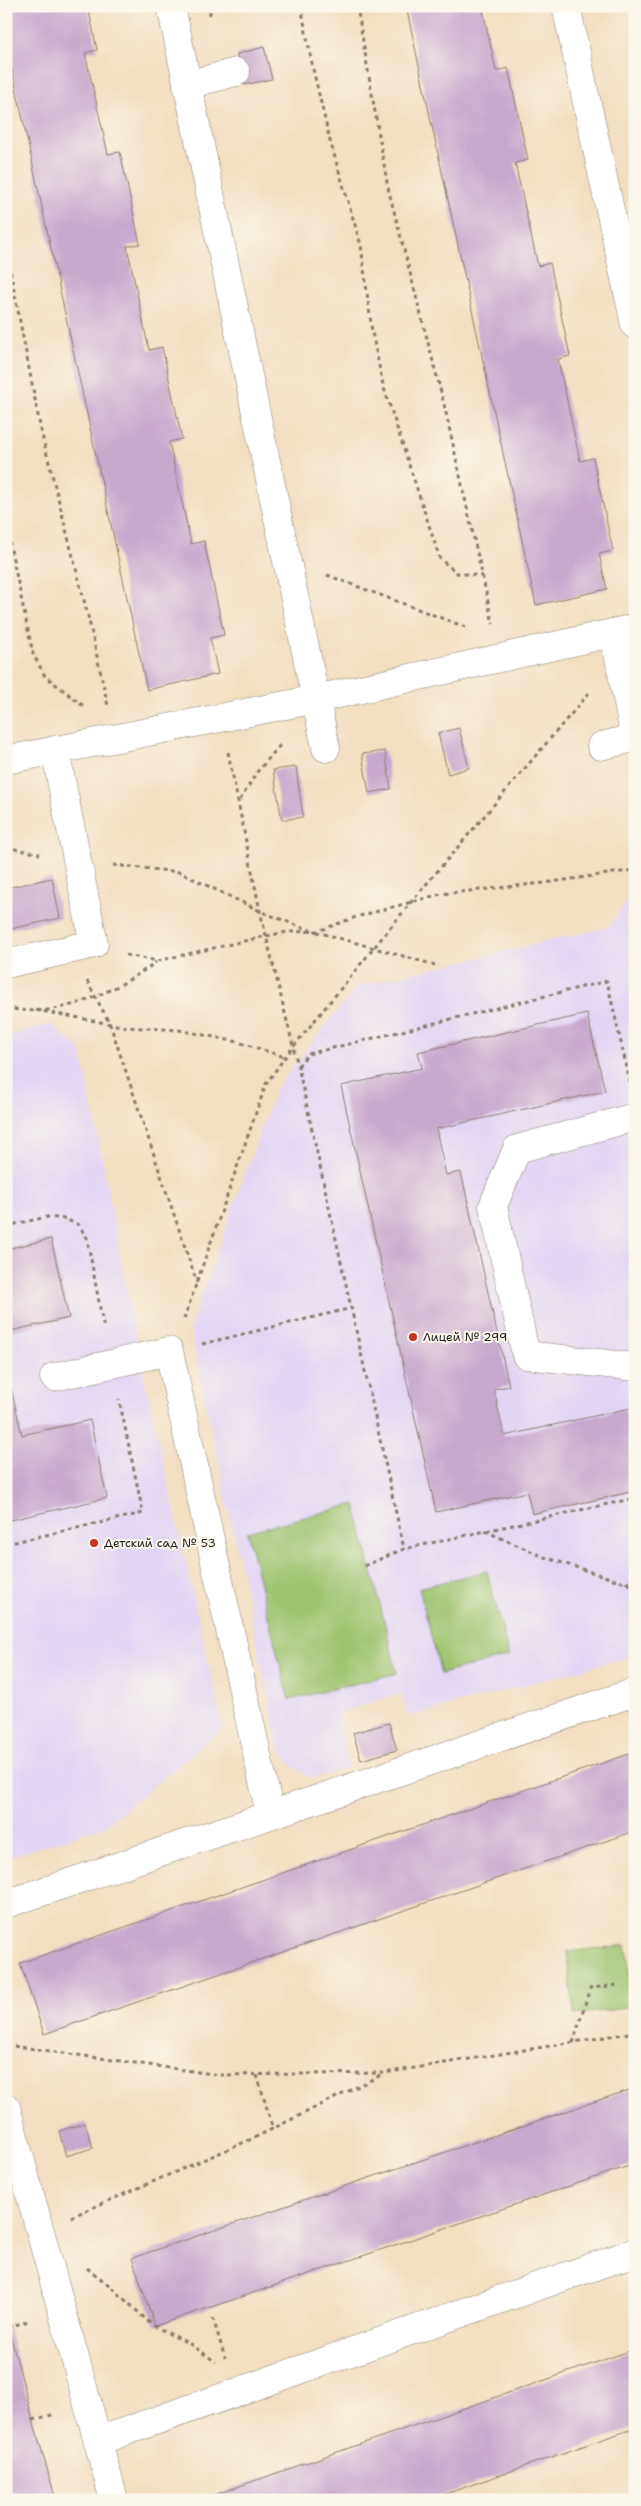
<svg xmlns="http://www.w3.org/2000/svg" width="641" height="2506" font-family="'Shantell Sans',sans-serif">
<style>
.built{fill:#e2d4f3}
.green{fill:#9ec36d;stroke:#5d7044}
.building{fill:#c7a8cd}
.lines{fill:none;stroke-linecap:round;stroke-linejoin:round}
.minor-casing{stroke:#877d6e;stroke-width:29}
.path{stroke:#877d6e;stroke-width:3;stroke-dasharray:4 4;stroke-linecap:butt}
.minor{stroke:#fff;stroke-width:28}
.poi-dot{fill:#c8321e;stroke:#fbf7ec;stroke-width:2}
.labels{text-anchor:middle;stroke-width:4;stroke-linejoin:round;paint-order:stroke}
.poi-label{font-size:12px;fill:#1c1c1c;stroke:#fbf7ec;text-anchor:start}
</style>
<rect width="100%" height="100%" fill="#fbf7ec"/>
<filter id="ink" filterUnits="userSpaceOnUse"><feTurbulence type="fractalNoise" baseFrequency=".02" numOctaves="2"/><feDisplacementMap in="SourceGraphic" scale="10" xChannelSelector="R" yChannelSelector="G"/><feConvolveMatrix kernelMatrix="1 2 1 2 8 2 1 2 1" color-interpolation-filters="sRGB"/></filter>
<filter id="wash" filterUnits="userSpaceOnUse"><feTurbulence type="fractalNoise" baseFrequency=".0096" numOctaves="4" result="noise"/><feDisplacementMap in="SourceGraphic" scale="20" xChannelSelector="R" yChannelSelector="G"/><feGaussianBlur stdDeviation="1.12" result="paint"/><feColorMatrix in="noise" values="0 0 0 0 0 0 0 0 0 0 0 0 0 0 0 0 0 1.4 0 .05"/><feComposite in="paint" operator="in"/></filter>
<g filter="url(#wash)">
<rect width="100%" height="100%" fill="#f2dec0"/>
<!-- built -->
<g class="built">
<polygon points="635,892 635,1655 409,1717 401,1693 337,1714 348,1768 312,1779 291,1765 279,1747 190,1328 276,1088 358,986 609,927 632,893"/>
<polygon points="51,1024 81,1050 140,1358 223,1728 105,1826 13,1856 6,1853 6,1036"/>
</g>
<!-- green -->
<g class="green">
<polygon points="355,1504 397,1673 289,1700 247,1532"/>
<polygon points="487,1571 509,1656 441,1674 419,1588"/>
<polygon points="626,1945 634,2007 574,2015 567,1952"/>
</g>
<g id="blocks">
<!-- building -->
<g class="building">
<polygon points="6,6 88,6 97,50 85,53 108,154 120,152 140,244 127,246 149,350 162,347 182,439 169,442 191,544 204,541 224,635 210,638 218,674 147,690 6,42"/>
<polygon points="406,6 482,6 496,71 508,68 528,160 515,163 538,266 550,263 570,356 558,359 580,461 593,458 613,551 599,554 607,589 536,605"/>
<polygon points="264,47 272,79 244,85 237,54"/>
<polygon points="459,728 469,768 448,774 438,733"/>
<polygon points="385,751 391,789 369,793 362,754"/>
<polygon points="296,767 303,817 282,820 273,770"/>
<polygon points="52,878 60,918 6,930 6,888"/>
<polygon points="587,1014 605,1091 436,1129 446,1175 461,1172 509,1386 494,1389 504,1436 635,1407 635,1491 532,1514 527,1492 436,1512 341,1086 422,1068 418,1052"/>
<polygon points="51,1239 69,1318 6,1332 6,1249"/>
<polygon points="6,1366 22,1435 90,1420 107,1498 6,1521"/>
<polygon points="389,1723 397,1750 361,1760 353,1733"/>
<polygon points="635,1752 635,1831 44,2034 20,1963"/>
<polygon points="635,2088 635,2164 155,2326 132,2258"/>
<polygon points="85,2123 93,2148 66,2156 59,2131"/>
<polygon points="7,2323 33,2420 56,2500 6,2500"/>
<polygon points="635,2349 635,2428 428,2500 199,2500"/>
</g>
</g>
</g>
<g filter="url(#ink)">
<use href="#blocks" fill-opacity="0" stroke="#877d6e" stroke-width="1"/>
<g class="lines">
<defs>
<g id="minor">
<polyline points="171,6 326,748"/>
<polyline points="566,6 635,325"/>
<polyline points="187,85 236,72"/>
<polyline points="614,633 635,739"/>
<polyline points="601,746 634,738"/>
<polyline points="6,760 316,699 635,628"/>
<polyline points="6,964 94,944 55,750"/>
<polyline points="635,1117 517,1149 493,1206 526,1355 635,1367"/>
<polyline points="54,1377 169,1351 270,1814"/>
<polyline points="6,1904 635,1692"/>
<polyline points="6,2107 114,2500"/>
<polyline points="98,2441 635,2252"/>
</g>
</defs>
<!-- minor casing -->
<use href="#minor" class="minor-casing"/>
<!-- path -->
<g class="path">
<polyline points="301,6 313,69 330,141 361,245 372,332 383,385 440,559 457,573 483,576"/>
<polyline points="357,6 388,188 444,404 493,624"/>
<polyline points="209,15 213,6"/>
<polyline points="6,248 41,431 88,616 108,706"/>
<polyline points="6,526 33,654 45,676 86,708"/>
<polyline points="327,575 468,628"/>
<polyline points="228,752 260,911 298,1066 404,1549"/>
<polyline points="240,800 257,772 282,743"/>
<polyline points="6,847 40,854"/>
<polyline points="113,865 179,872 260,911 303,928 435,965"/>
<polyline points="126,955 157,961 266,936 288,932 318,931 356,917 441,894 544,883 635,870"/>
<polyline points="87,981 110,1024 197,1283"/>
<path d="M6,1007c49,15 112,-17 150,-45"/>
<polyline points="36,1010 127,1027 179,1030 238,1042 285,1057"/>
<polyline points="298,1066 308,1054 607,981 630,1082"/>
<polyline points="6,1226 47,1217 65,1219 79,1225 87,1238 104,1329"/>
<polyline points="184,1319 266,1084 285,1057 412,901 589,693"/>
<polyline points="202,1344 352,1308"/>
<polyline points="485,1531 544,1557 635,1586"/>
<polyline points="6,1544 143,1513 119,1399"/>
<polyline points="364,1566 404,1549 635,1498"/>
<polyline points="626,1584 635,1574"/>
<polyline points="573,2043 590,1988 618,1985"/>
<polyline points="6,2045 220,2075 384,2073 635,2032"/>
<polyline points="257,2075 273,2129"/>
<polyline points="71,2217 254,2138 381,2075"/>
<polyline points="87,2268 109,2285 152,2325 190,2344 216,2362"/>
<polyline points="213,2318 225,2358"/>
<polyline points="8,2327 29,2321"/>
<polyline points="33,2420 55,2414"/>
</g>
<!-- minor -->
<use href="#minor" class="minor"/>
</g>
</g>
<!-- markers -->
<g class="poi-dot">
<circle cx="413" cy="1337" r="5"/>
<circle cx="94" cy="1543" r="5"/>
</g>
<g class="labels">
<!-- poi labels -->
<g class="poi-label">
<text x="423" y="1341">Лицей № 299</text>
<text x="104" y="1547">Детский сад № 53</text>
</g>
</g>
<!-- margin -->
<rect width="641" height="2506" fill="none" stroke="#fbf7ec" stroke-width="25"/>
</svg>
